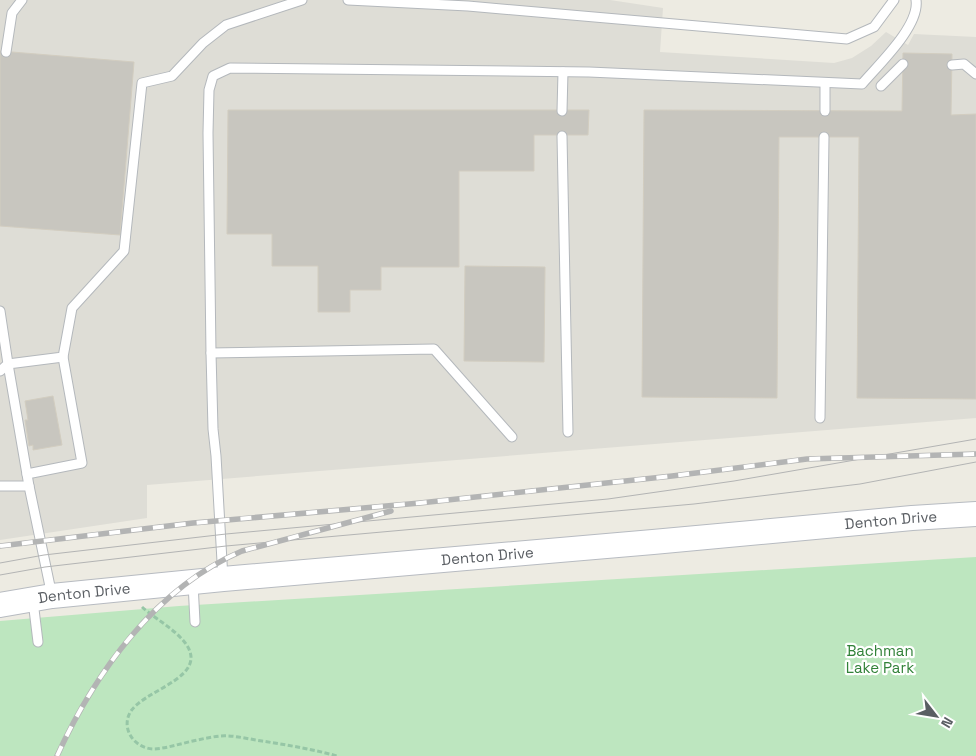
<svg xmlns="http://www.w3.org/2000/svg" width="976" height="756" font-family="'Space Grotesk',sans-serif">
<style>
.industrial{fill:#deddd6}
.green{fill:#bde6bf}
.building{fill:#c8c6bf;stroke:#d2cdc0}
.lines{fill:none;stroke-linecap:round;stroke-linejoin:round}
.service-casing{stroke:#b4b8bc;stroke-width:11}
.secondary-casing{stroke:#b7bbc1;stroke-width:26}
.path{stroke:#96c6a6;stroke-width:3;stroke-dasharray:5 2.5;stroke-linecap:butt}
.service{stroke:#fff;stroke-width:9}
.secondary{stroke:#fff;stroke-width:24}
.tram{stroke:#b3b4b4;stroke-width:1}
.rail-casing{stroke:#b3b4b4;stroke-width:5.5}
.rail{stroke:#fff;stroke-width:4;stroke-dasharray:11;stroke-linecap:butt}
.labels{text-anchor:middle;stroke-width:4.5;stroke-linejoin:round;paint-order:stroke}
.street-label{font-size:15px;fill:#5a5e63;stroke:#fff}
.park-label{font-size:15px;fill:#328239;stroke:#fff}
</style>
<rect width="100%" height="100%" fill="#edebe2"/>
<!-- industrial -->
<polygon class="industrial" points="0,0 610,0 663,8 660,52 834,63 852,58 871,46 886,32 908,45 914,34 976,37 976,418 147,485 147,518 0,540"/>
<!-- green -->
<polygon class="green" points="976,557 976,756 0,756 0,621 179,606"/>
<!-- building -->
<g class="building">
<polygon points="0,51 134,62 120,235 0,226"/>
<polygon points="903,53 952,54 951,115 976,114 976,399 857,398 859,137 779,137 777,398 642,397 644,110 902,111"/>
<polygon points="228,110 589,110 588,135 534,135 534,171 459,171 459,267 381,267 381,290 350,290 350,312 318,312 318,266 272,266 272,234 227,234"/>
<polygon points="465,266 545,267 544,362 464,361"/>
<polygon points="53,396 62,445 33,450 33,445 29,446 25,420 28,420 25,401"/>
</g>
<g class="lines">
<defs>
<g id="service">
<polyline points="348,0 468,6 847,39 874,27 894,0"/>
<polyline points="6,52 12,13 22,0"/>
<polyline points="952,65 964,64 976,74"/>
<polyline points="881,86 903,64"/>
<polyline points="562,111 563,72"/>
<polyline points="825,111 825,83"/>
<polyline points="562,136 568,432"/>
<polyline points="0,311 8,364 0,371"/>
<polyline points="211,353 434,349 512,437"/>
<polyline points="820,418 824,137"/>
<polyline points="27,474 82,463 63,357"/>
<polyline points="0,486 29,486 52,596"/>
<polyline points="29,486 8,364 63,357 72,308 124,251 142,83 172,76 203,43 226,25 302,0"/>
<path d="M223,579l-7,-123 -3,-27 -2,-76 -3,-220 1,-43 4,-14 17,-8 359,4 273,12c16,-19 58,-58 54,-84"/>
<polyline points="193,583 195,622"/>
<polyline points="33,601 38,642"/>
</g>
<g id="secondary">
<path id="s1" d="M0,605l52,-9 171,-17 430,-37 259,-24 64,-4"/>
</g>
</defs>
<!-- service casing -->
<use href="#service" class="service-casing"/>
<!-- secondary casing -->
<use href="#secondary" class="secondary-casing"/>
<!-- path -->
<path class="path" d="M142,607c14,13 48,30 49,50 1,24 -47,35 -60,54 -11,17 3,37 22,38 5,0 10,-1 15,-2 17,-4 35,-9 52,-11 14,-1 28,3 42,5 25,4 50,8 75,15"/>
<!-- service -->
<use href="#service" class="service"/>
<!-- secondary -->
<use href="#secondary" class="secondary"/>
<!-- tram -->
<g class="tram">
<polyline points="0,563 44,555 226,534 608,499 734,481 976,439"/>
<polyline points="0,575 45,567 226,546 694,504 860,484 976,462"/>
</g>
<defs>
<g id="rail">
<polyline points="0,546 193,523 420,503 672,476 807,459 976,454"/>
<path d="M57,756c38,-83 98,-168 185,-205l149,-40"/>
</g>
</defs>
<!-- rail casing -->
<use href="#rail" class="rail-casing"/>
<!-- rail -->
<use href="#rail" class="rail"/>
</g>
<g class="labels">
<!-- street labels -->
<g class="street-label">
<text dy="5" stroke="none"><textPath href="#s1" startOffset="895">Denton Drive</textPath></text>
<text dy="5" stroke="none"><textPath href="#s1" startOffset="490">Denton Drive</textPath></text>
<text dy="5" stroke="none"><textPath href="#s1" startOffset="85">Denton Drive</textPath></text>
</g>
<!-- park labels -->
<g class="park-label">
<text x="880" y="656">Bachman<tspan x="880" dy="17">Lake Park</tspan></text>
</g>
</g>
<!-- north arrow -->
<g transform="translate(936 716) rotate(121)" stroke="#ffffff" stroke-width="4" paint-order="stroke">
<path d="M0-4L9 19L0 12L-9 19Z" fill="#5a5e63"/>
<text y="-8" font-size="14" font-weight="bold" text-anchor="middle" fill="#5a5e63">N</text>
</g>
</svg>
